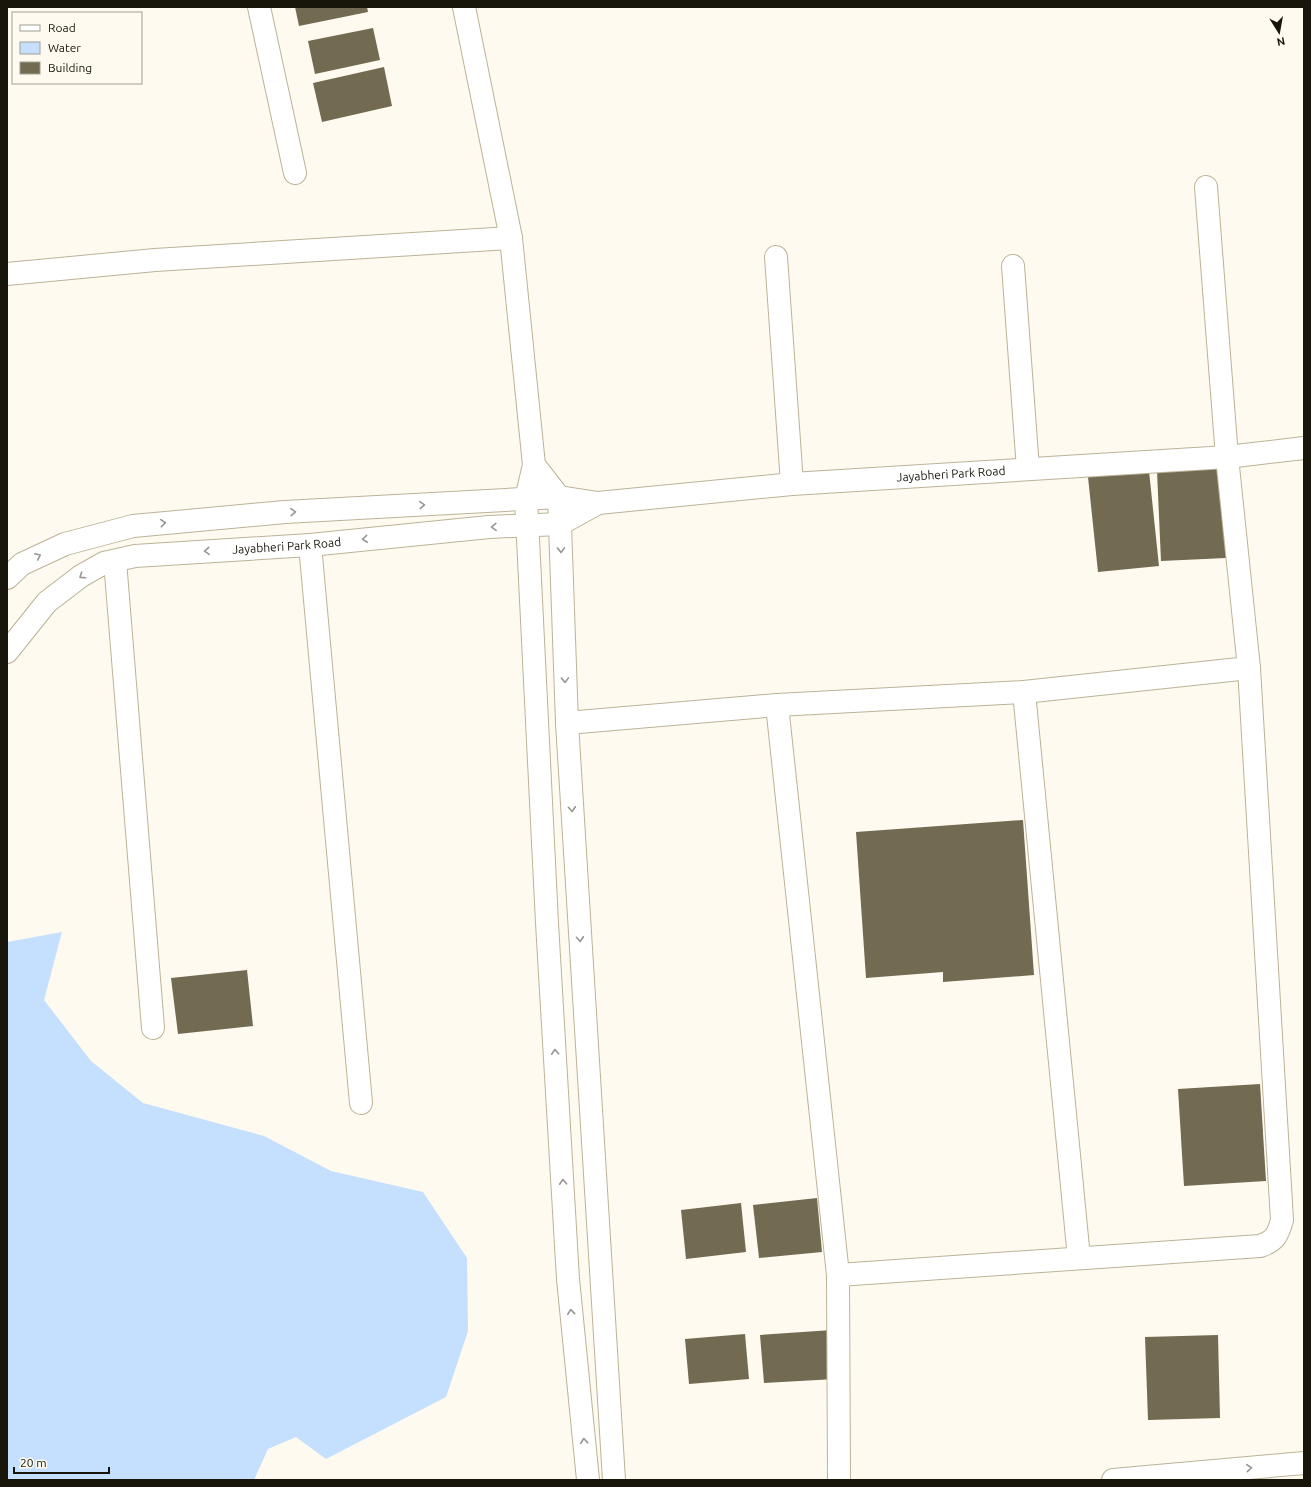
<svg xmlns="http://www.w3.org/2000/svg" width="1311" height="1487" font-family="Ubuntu,sans-serif">
<style>
.water{fill:#c4e0fe}
.building{fill:#726a51}
.lines{fill:none;stroke-linecap:round;stroke-linejoin:round}
.street-casing{stroke:#bbb398;stroke-width:24}
.street{stroke:#fff;stroke-width:22}
.oneway{stroke:#979691}
.labels{text-anchor:middle;stroke-width:4;stroke-linejoin:round;paint-order:stroke}
.street-label{font-size:12px;fill:#18150b;stroke:#fefaef}
</style>
<rect width="100%" height="100%" fill="#fefaef"/>
<!-- water -->
<polygon class="water" points="62,932 44,1000 91,1061 143,1103 264,1136 331,1171 423,1192 467,1258 468,1331 446,1397 326,1459 296,1437 268,1449 254,1480 7,1480 7,942"/>
<!-- building -->
<g class="building">
<polygon points="295,7 367,7 368,12 299,26"/>
<polygon points="373,28 380,60 315,74 308,41"/>
<polygon points="384,67 392,106 322,122 313,83"/>
<polygon points="1222,468 1226,558 1161,561 1157,471"/>
<polygon points="1149,471 1159,566 1098,572 1088,477"/>
<polygon points="1023,820 1034,975 943,982 943,972 866,978 856,832"/>
<polygon points="247,970 253,1026 178,1034 171,978"/>
<polygon points="1260,1084 1266,1181 1184,1186 1178,1089"/>
<polygon points="817,1198 822,1252 759,1258 753,1205"/>
<polygon points="741,1203 746,1252 686,1259 681,1210"/>
<polygon points="832,1330 835,1379 764,1383 760,1335"/>
<polygon points="745,1334 749,1379 689,1384 685,1339"/>
<polygon points="1218,1335 1220,1418 1148,1420 1145,1337"/>
</g>
<g class="lines">
<defs>
<g id="street">
<polyline points="259,7 295,173"/>
<polyline points="464,7 511,238 534,465 526,499 547,923 568,1279 588,1480"/>
<polyline points="776,257 792,484"/>
<polyline points="1013,266 1028,469"/>
<polyline points="7,274 155,260 511,238"/>
<polyline points="534,465 559,497 567,723 614,1480"/>
<polyline points="310,545 361,1103"/>
<polyline points="115,561 153,1028"/>
<path id="s1" d="M7,578l15,-14 43,-20 68,-18 152,-14 274,-15 39,6 194,-19 435,-27 77,-9"/>
<path id="s2" d="M7,652l40,-50 34,-26 23,-13 31,-7 175,-11 179,-18 71,-3 38,-21"/>
<polyline points="1024,692 1079,1258"/>
<polyline points="777,705 838,1275 839,1480"/>
<polyline points="567,723 777,705 1024,692 1249,668"/>
<path d="M838,1275l422,-29c15,-5 18,-11 22,-26l-33,-552 -22,-211 -21,-270"/>
<polyline points="1113,1480 1304,1463"/>
</g>
</defs>
<!-- street casing -->
<use href="#street" class="street-casing"/>
<!-- street -->
<use href="#street" class="street"/>
</g>
<!-- one-way arrows -->
<defs><path id="oneway-chevron" d="M-2-3.5L2.5 0L-2 3.5" fill="none" stroke-width="1.6" stroke-linecap="round" stroke-linejoin="round"/></defs>
<g class="oneway">
<use href="#oneway-chevron" transform="translate(422 505) rotate(-3)"/>
<use href="#oneway-chevron" transform="translate(293 512) rotate(-3)"/>
<use href="#oneway-chevron" transform="translate(163 523) rotate(-5)"/>
<use href="#oneway-chevron" transform="translate(494 527) rotate(178)"/>
<use href="#oneway-chevron" transform="translate(365 539) rotate(174)"/>
<use href="#oneway-chevron" transform="translate(561 550) rotate(88)"/>
<use href="#oneway-chevron" transform="translate(207 551) rotate(176)"/>
<use href="#oneway-chevron" transform="translate(38 556) rotate(-25)"/>
<use href="#oneway-chevron" transform="translate(82 576) rotate(146)"/>
<use href="#oneway-chevron" transform="translate(565 680) rotate(88)"/>
<use href="#oneway-chevron" transform="translate(572 809) rotate(86)"/>
<use href="#oneway-chevron" transform="translate(580 939) rotate(86)"/>
<use href="#oneway-chevron" transform="translate(555 1052) rotate(-93)"/>
<use href="#oneway-chevron" transform="translate(563 1182) rotate(-93)"/>
<use href="#oneway-chevron" transform="translate(571 1312) rotate(-96)"/>
<use href="#oneway-chevron" transform="translate(584 1441) rotate(-96)"/>
<use href="#oneway-chevron" transform="translate(1249 1468) rotate(-5)"/>
</g>
<g class="labels">
<!-- street labels -->
<g class="street-label">
<text dy="4" stroke="none"><textPath href="#s1" startOffset="959">Jayabheri Park Road</textPath></text>
<text dy="4" stroke="none"><textPath href="#s2" startOffset="317">Jayabheri Park Road</textPath></text>
</g>
</g>
<!-- border -->
<rect width="1311" height="1487" fill="none" stroke="#18150b" stroke-width="16"/>
<!-- legend -->
<rect x="12" y="12" width="130" height="72" fill="#fefaef" stroke="#a29e94"/>
<rect x="20" y="25" width="20" height="6" fill="#ffffff" stroke="#a29e94"/>
<text x="48" y="32" font-size="12" fill="#18150b">Road</text>
<rect x="20" y="42" width="20" height="12" fill="#c4e0fe" stroke="#a29e94"/>
<text x="48" y="52" font-size="12" fill="#18150b">Water</text>
<rect x="20" y="62" width="20" height="12" fill="#726a51" stroke="#a29e94"/>
<text x="48" y="72" font-size="12" fill="#18150b">Building</text>
<!-- north arrow -->
<g transform="translate(1279 32) rotate(169)" stroke="#fefaef" stroke-width="3" paint-order="stroke">
<path d="M0-3L7 15L0 10L-7 15Z" fill="#18150b"/>
<text y="-6" font-size="11" font-weight="bold" text-anchor="middle" fill="#18150b">N</text>
</g>
<!-- scale -->
<path d="M14 1467v6h95v-6" fill="none" stroke="#18150b" stroke-width="2"/>
<text x="20" y="1467" font-size="12" fill="#18150b" stroke="#fefaef" stroke-width="3" paint-order="stroke">20 m</text>
</svg>
